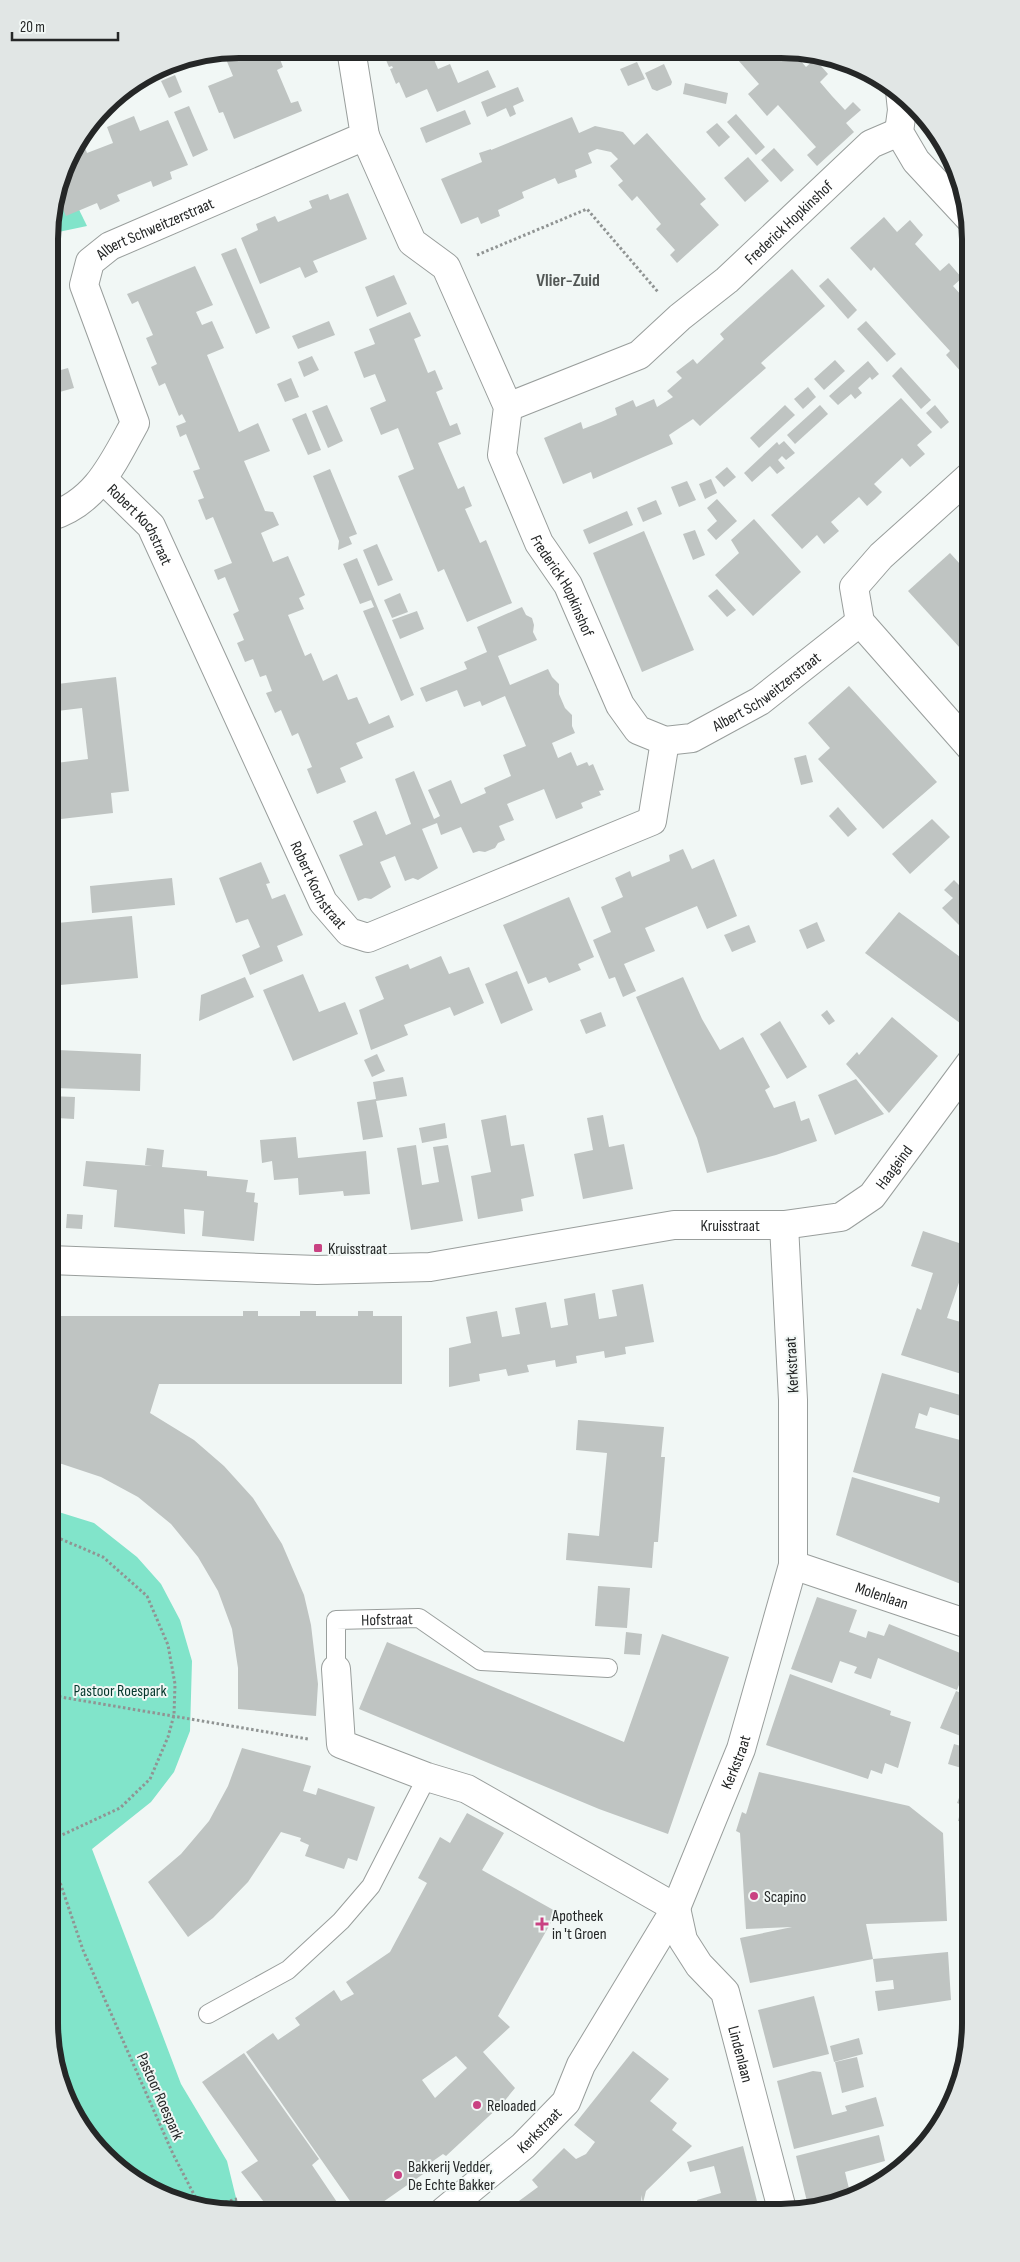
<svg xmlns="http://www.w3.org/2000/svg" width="1020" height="2262" font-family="'Sofia Sans Condensed',sans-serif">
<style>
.green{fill:#81e4ca}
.building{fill:#bfc4c2;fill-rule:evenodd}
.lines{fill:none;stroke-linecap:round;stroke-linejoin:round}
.lane-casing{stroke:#999e9c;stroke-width:20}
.street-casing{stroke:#999e9c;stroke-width:30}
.path{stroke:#909493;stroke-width:3;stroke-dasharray:2.5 2.5;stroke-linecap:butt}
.lane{stroke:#fff;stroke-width:18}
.street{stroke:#fff;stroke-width:28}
.poi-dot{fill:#c94282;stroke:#f1f7f5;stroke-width:2}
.labels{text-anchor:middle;stroke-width:4;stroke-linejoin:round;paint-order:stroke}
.street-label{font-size:16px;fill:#252727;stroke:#f1f7f5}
.poi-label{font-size:16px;fill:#252727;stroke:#f1f7f5;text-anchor:start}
.park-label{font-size:16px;fill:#06382d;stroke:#f1f7f5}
.neighbourhood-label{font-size:18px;font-weight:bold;fill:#535856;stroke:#f1f7f5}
.rim{fill:none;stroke:#252727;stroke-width:6}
</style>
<rect width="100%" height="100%" fill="#f1f7f5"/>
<!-- green -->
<g class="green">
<polygon points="64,179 87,226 49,234 49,226 61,180"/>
<polygon points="49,1509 94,1523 137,1557 161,1584 180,1620 192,1661 190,1731 174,1772 151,1802 92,1849 181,2084 227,2161 239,2210 202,2210 154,2194 123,2173 122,2169 121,2171 113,2166 74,2119 55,2073 49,2023"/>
</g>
<!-- building -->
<g class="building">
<polygon points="239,49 276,49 283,67 277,70 291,103 298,101 302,111 234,139 223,112 219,113 208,86 233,76 223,52"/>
<polygon points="385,50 430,50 438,69 450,64 458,83 488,70 496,87 437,112 427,89 406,98 399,82 396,84 390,69 393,68 392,66 389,67 383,53 386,52"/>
<polygon points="731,52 793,52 806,67 815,59 828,74 820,82 832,96 845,110 853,102 861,110 846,123 854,132 817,166 807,155 816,147 778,105 767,116 748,94 759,84"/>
<polygon points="637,62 645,79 628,86 620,69"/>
<polygon points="664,64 672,82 671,85 657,91 652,89 645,73"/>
<polygon points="175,75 182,92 169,98 161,81"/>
<polygon points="685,83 728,93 726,104 683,94"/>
<polygon points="132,84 134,89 116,97 115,95"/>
<polygon points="518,87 524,101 513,106 516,114 510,117 506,108 487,117 481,102"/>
<polygon points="189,106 208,150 193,157 174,112"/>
<polygon points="465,110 471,124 426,143 420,128"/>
<polygon points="736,114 765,147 756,155 727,122"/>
<polygon points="134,116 140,131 168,120 188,165 170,172 172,179 153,187 151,181 117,195 120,201 100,210 97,203 66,216 57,196 68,154 81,138 87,153 113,143 107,127"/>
<polygon points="572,117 579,133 595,126 623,132 634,145 647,133 706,199 700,204 719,225 677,263 670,255 675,250 656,229 661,224 637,196 632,201 618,185 623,181 610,166 618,159 611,152 597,149 588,153 592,163 575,170 577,177 558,184 555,178 522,192 524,198 498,210 500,216 481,224 478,217 461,224 441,179 482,162 479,153 491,149 491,150"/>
<polygon points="717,123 730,137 719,147 706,132"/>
<polygon points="774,148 794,170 781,182 761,160"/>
<polygon points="748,157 769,181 745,202 724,178"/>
<polygon points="348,193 367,239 313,261 318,272 305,278 300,267 260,284 241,238 258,230 256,224 275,216 278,222 312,208 309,201 328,194 330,200"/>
<polygon points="884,217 897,232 910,220 923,235 915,244 940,271 949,263 962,278 953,286 971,306 971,383 946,355 950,351 917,315 874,267 871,271 850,248"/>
<polygon points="236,248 270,328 256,334 221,254"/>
<polygon points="195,266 213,305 196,312 202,325 212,321 224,348 207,355 239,432 258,423 270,451 244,461 265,511 273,512 279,525 261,533 273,562 288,556 305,595 299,598 304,609 288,615 305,656 311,653 323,681 337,674 348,700 357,697 369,724 389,715 394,727 356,743 363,758 340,768 346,782 317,794 307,769 312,767 298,733 292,736 281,710 275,713 266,693 272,691 266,675 260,677 253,659 245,662 237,643 244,640 233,614 239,611 225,577 218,580 214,570 232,563 213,517 206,520 198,500 204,498 193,471 200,469 186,434 180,437 176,426 186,422 182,414 179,416 165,383 159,386 151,367 157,364 146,338 153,335 138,301 132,304 127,294"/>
<polygon points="792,269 825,306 761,363 766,368 700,426 693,419 669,435 673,444 593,479 591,472 563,484 544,438 581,422 583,429 601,422 617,415 615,408 633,400 636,407 654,399 657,407 673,397 667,391 682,378 676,372 693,359 697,364 724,339 720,334"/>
<polygon points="394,275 407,304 377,317 365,287"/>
<polygon points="828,278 857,310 848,319 819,286"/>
<polygon points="410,312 421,336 414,339 428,373 435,370 443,389 436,392 450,426 457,423 461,434 438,443 458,489 464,486 472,506 465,509 480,543 486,540 512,603 467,622 444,569 438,572 398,476 414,469 398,428 381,435 370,408 386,401 375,374 364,378 354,352 375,344 369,329"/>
<polygon points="329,321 335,335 298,349 292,336"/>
<polygon points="866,321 896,354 887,362 857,329"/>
<polygon points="312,356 319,370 304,377 298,362"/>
<polygon points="835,360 845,371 824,390 814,379"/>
<polygon points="868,361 879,374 872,380 870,377 858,388 862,393 855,399 851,394 838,405 829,396"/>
<polygon points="901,367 931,400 921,409 892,376"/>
<polygon points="68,368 74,388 56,393 50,373"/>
<polygon points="291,378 299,397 285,402 277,384"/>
<polygon points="808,387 816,397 803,409 794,399"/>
<polygon points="901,398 932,432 917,445 925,454 910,467 902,458 874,484 882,492 875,499 867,506 859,497 831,522 839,531 824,544 817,535 802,549 771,515"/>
<polygon points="327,405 343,441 328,448 312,411"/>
<polygon points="785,405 795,415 759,448 750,438"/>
<polygon points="820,405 828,414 795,444 787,435"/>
<polygon points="935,405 949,422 941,429 926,413"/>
<polygon points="306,413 321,450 308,455 292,419"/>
<polygon points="784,441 795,453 786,460 782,456 778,460 785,468 777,474 770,466 752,482 744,473 777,442 779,445"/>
<polygon points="727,467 736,477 724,487 715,477"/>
<polygon points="330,469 357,534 349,537 352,544 338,550 339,541 313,476"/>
<polygon points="711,479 717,493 705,499 699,484"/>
<polygon points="687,481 696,500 679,507 671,487"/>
<polygon points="717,499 737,521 716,540 707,530 717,521 707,508"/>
<polygon points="656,500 662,514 643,522 637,508"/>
<polygon points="627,511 633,525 589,544 583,530"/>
<polygon points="754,519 801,572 753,616 715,575 739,553 731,540"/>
<polygon points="695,530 705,555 693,560 683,534"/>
<polygon points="644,531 694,650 642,672 593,553"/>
<polygon points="377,544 393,580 378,586 363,550"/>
<polygon points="950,553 971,576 971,660 908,591"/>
<polygon points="357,558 414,695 401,701 363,611 374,607 371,600 360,604 343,564"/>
<polygon points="717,589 736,610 727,617 708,596"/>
<polygon points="400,593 408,612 392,618 384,600"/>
<polygon points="522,607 526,615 532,618 534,625 533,632 537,640 498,656 510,685 548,669 552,677 559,684 559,694 565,708 572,715 572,726 575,733 552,743 558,758 571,752 577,766 587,762 589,766 593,764 604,790 599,791 601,795 581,803 583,808 556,819 544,789 507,804 514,820 499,826 505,840 498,843 495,848 485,852 479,851 473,853 461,827 441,835 437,823 422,829 438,868 418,880 413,878 405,881 395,856 380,862 391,887 371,899 365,898 358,901 339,855 363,845 353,821 376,811 386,835 411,824 395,779 414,771 434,819 440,816 428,790 451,780 461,804 486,793 484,788 511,776 503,755 526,746 505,696 482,706 480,701 464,707 457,690 426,702 420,688 467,669 464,662 487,652 477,627"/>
<polygon points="417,611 424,629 400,639 392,620"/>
<polygon points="116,677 129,791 111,793 113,813 61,819 60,811 49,813 49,757 55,756 56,763 88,759 82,708 49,712 49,685"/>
<polygon points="849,686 937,782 883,829 818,759 830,748 808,723"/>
<polygon points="806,755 813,782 801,785 794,758"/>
<polygon points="838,807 857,829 848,837 829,816"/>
<polygon points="932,819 950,837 910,874 892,854"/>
<polygon points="683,849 692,869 714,859 737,916 707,929 697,906 645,928 655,951 624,964 636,991 623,997 615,977 609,979 593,940 611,932 601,907 623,897 615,878 630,871 632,877 670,861 669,855"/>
<polygon points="261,862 270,883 266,884 272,899 285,894 303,935 277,946 283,961 250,975 242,955 260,947 248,919 236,923 219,878"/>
<polygon points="172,878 175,905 92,913 90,886"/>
<polygon points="954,880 963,889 971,881 971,937 942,908 953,898 944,890"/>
<polygon points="569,897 594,957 578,964 581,970 549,983 546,977 528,984 503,925"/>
<polygon points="899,912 971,965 971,1017 964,1026 865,953"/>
<polygon points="132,916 138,978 49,986 49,945 59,944 57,923"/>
<polygon points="817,922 825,941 807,949 799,930"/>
<polygon points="749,925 756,942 732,952 724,935"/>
<polygon points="441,956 449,974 469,967 484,1003 454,1016 450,1007 404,1025 408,1035 371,1050 359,1010 384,999 375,977 408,964 410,969"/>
<polygon points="517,971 533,1010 501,1024 485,984"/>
<polygon points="303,974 319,1012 345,1002 358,1034 293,1061 263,990"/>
<polygon points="245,977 254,997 199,1021 201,995"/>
<polygon points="683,977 702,1019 720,1050 743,1037 770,1087 765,1090 774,1108 795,1101 801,1121 809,1118 817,1141 776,1155 707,1173 697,1138 636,997"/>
<polygon points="827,1010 835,1021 829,1025 821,1015"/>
<polygon points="601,1012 606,1026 586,1034 580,1020"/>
<polygon points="892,1017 938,1056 889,1113 846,1064 857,1052 859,1055"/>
<polygon points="780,1021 807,1067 787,1079 760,1034"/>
<polygon points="58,1050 141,1054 140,1091 56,1088"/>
<polygon points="377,1054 385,1071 372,1077 364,1060"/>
<polygon points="403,1077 407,1096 376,1101 383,1137 363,1140 357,1102 376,1099 373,1082"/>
<polygon points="856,1079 884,1114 835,1135 818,1095"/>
<polygon points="49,1096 75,1097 74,1119 57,1118 55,1206 49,1206"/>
<polygon points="506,1115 511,1146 524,1144 534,1196 521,1199 523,1211 478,1219 471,1176 491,1172 481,1120"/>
<polygon points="603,1115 609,1147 624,1144 633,1189 583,1199 574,1154 593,1150 587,1118"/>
<polygon points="445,1123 447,1138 422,1143 419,1128"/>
<polygon points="296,1137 298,1158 366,1151 370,1194 344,1196 343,1191 299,1195 298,1178 274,1180 272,1161 262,1163 260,1140"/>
<polygon points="416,1145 422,1185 439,1182 433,1147 448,1145 463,1221 411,1230 397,1148"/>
<polygon points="147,1148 164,1150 162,1167 207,1171 207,1176 248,1180 246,1192 255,1193 254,1202 258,1203 254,1241 202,1236 204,1211 184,1209 185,1234 114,1227 117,1190 83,1186 86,1161 152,1166 145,1165"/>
<polygon points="67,1214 83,1215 82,1229 66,1228"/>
<polygon points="923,1231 971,1247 947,1318 971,1325 971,1377 901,1355 917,1308 921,1310 933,1273 911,1266"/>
<polygon points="643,1284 654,1342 625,1347 626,1354 605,1358 604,1351 576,1356 577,1363 556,1367 555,1360 527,1365 529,1372 508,1376 506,1369 479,1374 480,1381 449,1387 449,1348 471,1343 466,1317 497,1311 502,1337 520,1334 515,1308 546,1302 551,1328 568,1325 564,1299 595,1293 599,1319 617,1316 612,1290"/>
<polygon points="243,1311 258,1311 258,1316 300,1316 300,1311 316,1311 316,1316 358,1316 358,1311 373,1311 373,1316 402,1316 402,1384 159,1384 150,1413 194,1440 224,1466 253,1498 282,1544 304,1595 311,1625 318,1684 316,1716 238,1709 238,1668 232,1629 218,1591 198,1557 171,1524 138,1497 101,1477 62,1464 49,1462 49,1379 56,1379 56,1372 49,1372 49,1316 243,1316"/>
<polygon points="882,1373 971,1398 971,1419 930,1407 927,1416 919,1413 915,1428 964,1441 971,1419 971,1588 836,1535 852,1477 939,1503 940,1497 853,1472"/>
<polygon points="578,1420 664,1427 661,1457 665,1457 658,1542 654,1542 652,1568 566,1560 568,1533 599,1536 607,1453 576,1450"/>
<polygon points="598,1586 630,1588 627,1628 595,1626"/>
<polygon points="817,1597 857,1610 849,1632 866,1638 868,1631 884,1636 889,1624 970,1657 957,1690 878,1658 871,1679 854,1673 857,1667 840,1661 832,1683 791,1669"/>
<polygon points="626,1632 642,1634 640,1655 624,1654"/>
<polygon points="662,1634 729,1657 668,1834 599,1809 359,1709 387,1642 624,1742"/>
<polygon points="790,1674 891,1711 890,1715 911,1722 898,1768 885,1763 882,1774 871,1770 868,1779 766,1745"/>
<polygon points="956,1691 971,1697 971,1740 940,1728"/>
<polygon points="954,1744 971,1749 965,1769 948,1764"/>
<polygon points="242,1748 311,1766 303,1791 316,1795 318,1788 375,1807 357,1861 348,1858 344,1869 305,1856 309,1845 300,1841 301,1838 281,1832 248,1882 213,1918 188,1937 148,1882 181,1854 209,1821 228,1786"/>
<polygon points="759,1772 909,1806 943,1833 947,1921 866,1924 873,1959 750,1983 740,1938 792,1927 746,1929 740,1833 736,1831 742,1812 746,1814"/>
<polygon points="964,1785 971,1787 971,1823 958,1821 962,1805 957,1803"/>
<path d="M467,1813l37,20 -22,37 75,42 -59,104 12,11 -27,25 32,36 -13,16 -56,52 -3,-2 -20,14 3,4 -56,39h-13l-111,-159 27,-19 5,7 22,-15 -5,-7 39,-28 7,11 13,-7 -8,-12 44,-30 37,-69 -9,-5 22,-41 10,6zM456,2056l11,12 -32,30 -13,-18z"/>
<polygon points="948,1952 951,2000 878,2011 875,1991 894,1989 893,1980 876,1982 873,1959"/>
<polygon points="814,1996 829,2054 773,2068 758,2010"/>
<polygon points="859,2038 863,2054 834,2062 830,2046"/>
<polygon points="633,2051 669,2079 650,2101 677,2123 672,2130 692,2146 646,2191 643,2203 641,2195 642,2212 504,2212 538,2187 532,2180 564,2148 576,2159 586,2154 595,2142 574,2125"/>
<polygon points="244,2053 319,2159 312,2165 343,2211 270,2210 241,2172 258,2161 202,2082"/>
<polygon points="857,2057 864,2087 842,2093 835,2062"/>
<polygon points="813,2071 821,2072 832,2115 847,2111 845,2106 876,2097 884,2126 794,2149 777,2081"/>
<polygon points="879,2135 885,2161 845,2172 851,2197 831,2207 809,2210 796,2156"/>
<polygon points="743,2146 760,2213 719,2213 726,2210 724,2204 700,2212 697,2200 721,2193 714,2166 690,2172 687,2162"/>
</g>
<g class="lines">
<defs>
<g id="lane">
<path id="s1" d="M336,1669v-49l83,-2 62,43 127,7"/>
<polyline points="208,2014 288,1970 341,1921 371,1886 427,1777"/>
</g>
<g id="street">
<polyline points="900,91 902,110 899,132 916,161 969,218"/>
<path id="s2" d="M365,136l47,106 34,25 62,140 -6,48 37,88 29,42 52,120 18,25 27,11 27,-3 68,-37 100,-79"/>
<path id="s3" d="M508,407l131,-52 41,-38 47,-37 144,-136 28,-12"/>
<path id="s4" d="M104,480l47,46 172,376 26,30 19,6 284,-117 13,-80"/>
<path id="s5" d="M49,517c47,-14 64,-54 86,-94l-51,-138 6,-23 20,-16 255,-110 -14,-87"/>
<polyline points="971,748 860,622 854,587 881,556 971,475"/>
<path id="s6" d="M49,1260l268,10 113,-3 244,-42h110l57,-8 31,-21 99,-134"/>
<path id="s7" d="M793,1565l178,60"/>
<polyline points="336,1669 341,1744 427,1777 467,1789 676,1908"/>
<path id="s8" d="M676,1908l7,32 16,25 26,27 58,221"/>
<path id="s9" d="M444,2211l79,-65 43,-44 15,-37 95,-157 65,-159 52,-184v-165l-9,-175"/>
</g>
</defs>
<!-- lane casing -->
<use href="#lane" class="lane-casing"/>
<!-- street casing -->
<use href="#street" class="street-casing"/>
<!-- path -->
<g class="path">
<polyline points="477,255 587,209 658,292"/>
<polyline points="49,1695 308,1739"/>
<polyline points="49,1841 120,1808 150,1779 168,1737 174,1715 175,1684 168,1645 147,1596 103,1557 49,1534"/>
<polyline points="49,1850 83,1950 173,2154 202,2210"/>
<polyline points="201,2208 237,2199"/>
</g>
<!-- lane -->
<use href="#lane" class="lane"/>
<!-- street -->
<use href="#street" class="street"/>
</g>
<!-- markers -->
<g class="poi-dot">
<rect x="313" y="1243" width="10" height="10" rx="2.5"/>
<circle cx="754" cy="1896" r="5"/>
<path d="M539.5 1916.5h5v5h5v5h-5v5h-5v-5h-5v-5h5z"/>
<circle cx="477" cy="2105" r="5"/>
<circle cx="398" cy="2175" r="5"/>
</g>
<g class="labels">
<!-- street labels -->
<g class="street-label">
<text dy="6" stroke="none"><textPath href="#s3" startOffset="341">Frederick Hopkinshof</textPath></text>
<text dy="6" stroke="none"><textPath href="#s5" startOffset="376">Albert Schweitzerstraat</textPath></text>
<text dy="6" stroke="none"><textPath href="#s4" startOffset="58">Robert Kochstraat</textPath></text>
<text dy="6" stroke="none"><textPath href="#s2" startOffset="504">Frederick Hopkinshof</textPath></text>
<text dy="6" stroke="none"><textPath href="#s2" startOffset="812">Albert Schweitzerstraat</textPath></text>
<text dy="6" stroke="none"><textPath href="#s4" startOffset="462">Robert Kochstraat</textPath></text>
<text dy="6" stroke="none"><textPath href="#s6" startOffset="870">Haageind</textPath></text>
<text dy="6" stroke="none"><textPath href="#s6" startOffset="685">Kruisstraat</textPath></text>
<text transform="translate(791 1365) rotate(-93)" y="6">Kerkstraat</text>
<text dy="6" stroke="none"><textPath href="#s7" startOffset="94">Molenlaan</textPath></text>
<text dy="6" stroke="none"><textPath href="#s1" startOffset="100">Hofstraat</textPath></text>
<text dy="6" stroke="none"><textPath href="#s9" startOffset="545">Kerkstraat</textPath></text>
<text dy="6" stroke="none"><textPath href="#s8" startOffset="164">Lindenlaan</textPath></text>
<text transform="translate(161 2096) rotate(66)" y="6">Pastoor Roespark</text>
<text dy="6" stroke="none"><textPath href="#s9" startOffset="125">Kerkstraat</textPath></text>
</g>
<!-- poi labels -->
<g class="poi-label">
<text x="328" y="1254">Kruisstraat</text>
<text x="764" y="1902">Scapino</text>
<text x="552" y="1921">Apotheek<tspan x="552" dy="18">in 't Groen</tspan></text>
<text x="487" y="2111">Reloaded</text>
<text x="408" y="2172">Bakkerij Vedder,<tspan x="408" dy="18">De Echte Bakker</tspan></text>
</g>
<!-- park labels -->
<g class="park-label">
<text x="120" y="1696">Pastoor Roespark</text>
</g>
<!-- neighbourhood labels -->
<g class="neighbourhood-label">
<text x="568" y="286">Vlier-Zuid</text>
</g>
</g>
<!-- crop -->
<path d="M0 0H1020V2262H0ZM239 58H781A181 181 0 0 1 962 239V2023A181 181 0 0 1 781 2204H239A181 181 0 0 1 58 2023V239A181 181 0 0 1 239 58Z" fill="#e1e6e5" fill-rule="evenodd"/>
<path class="rim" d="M239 58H781A181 181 0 0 1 962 239V2023A181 181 0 0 1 781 2204H239A181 181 0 0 1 58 2023V239A181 181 0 0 1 239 58Z"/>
<!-- scale -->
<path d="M12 32v8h106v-8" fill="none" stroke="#252727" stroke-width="2.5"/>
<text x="20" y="32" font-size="15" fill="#252727" stroke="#f1f7f5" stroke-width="4" paint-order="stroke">20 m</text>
</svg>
